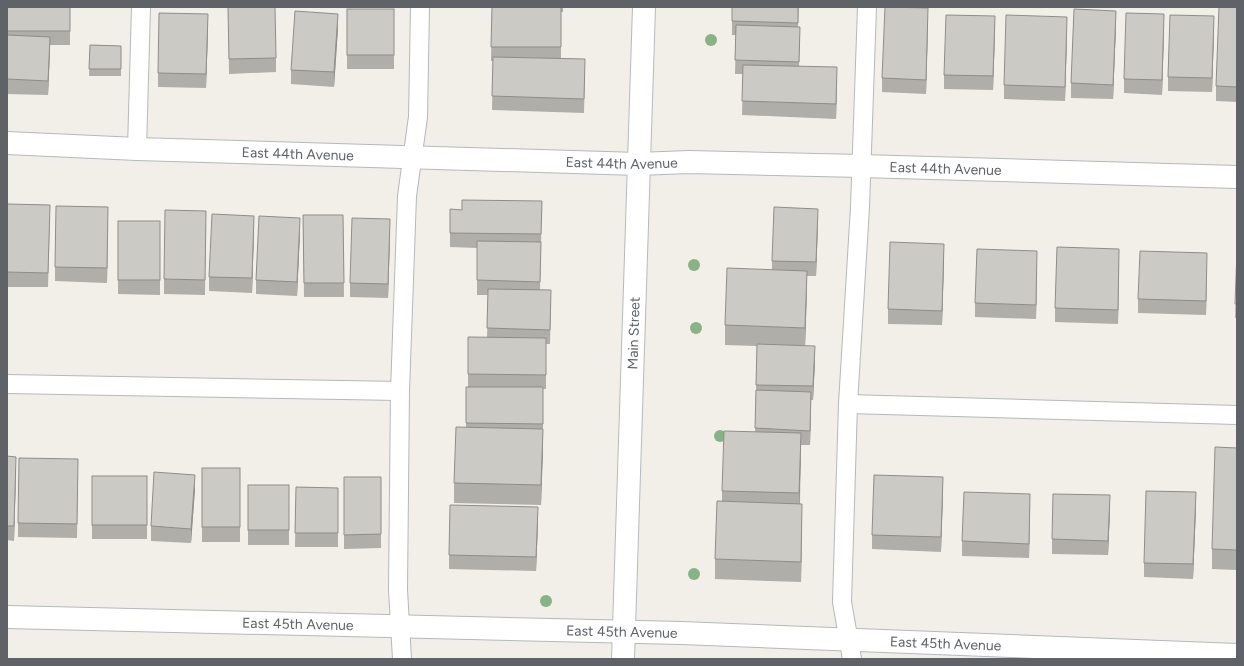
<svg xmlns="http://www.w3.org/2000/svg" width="1244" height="666" font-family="Figtree,sans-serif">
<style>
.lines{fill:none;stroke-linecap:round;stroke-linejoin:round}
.lane-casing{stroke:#b5b8bc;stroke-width:20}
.street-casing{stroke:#b5b8bc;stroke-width:24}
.secondary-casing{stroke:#b6babf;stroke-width:24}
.lane{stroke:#fff;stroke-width:18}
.street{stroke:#fff;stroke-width:22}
.secondary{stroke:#fff;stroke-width:22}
.tree{fill:#89b387}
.wall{fill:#afaea9}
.shaded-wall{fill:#8f8d8a}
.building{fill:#cccac5;stroke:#8f8d8a}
.labels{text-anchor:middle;stroke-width:3.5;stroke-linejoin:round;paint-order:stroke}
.street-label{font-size:14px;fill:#5f6368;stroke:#fff}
</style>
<rect width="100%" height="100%" fill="#f1efe8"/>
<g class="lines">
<defs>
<g id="lane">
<polyline points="137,149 141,7"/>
<polyline points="7,384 400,391"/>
<polyline points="848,404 1237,415"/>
<polyline points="402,659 398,590 400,391 407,196 418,117 420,7"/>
<polyline points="852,659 842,602 848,404 860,207 867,7"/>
</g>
<g id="street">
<path id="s1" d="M7,143l130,6 501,15 51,-2 172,4 376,11"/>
<path id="s2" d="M7,617l674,16 556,22"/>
</g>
<g id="secondary">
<path id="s3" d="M623,659l21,-652"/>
</g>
</defs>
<!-- lane casing -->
<use href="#lane" class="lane-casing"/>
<!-- street casing -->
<use href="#street" class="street-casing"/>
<!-- secondary casing -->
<use href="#secondary" class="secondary-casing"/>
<!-- lane -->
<use href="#lane" class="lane"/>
<!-- street -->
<use href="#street" class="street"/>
<!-- secondary -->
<use href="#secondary" class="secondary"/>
</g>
<!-- trees -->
<g class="tree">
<circle cx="711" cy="40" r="6"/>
<circle cx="694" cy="265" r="6"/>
<circle cx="696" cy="328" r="6"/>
<circle cx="720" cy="436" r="6"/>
<circle cx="694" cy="574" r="6"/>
<circle cx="546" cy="601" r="6"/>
</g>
<!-- wall -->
<g class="wall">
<polygon points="7,7 70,7 70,45 50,45 48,95 7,94"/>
<polygon points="228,7 276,58 276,72 229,74"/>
<polygon points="492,7 563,7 563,12 561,12 561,59 585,74 584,113 492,110 493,61 491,61"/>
<polygon points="732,7 799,7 798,27 800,42 799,66 837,81 836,119 742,115 743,74 735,74 736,35 732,35"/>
<polygon points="1237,7 1237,102 1216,101 1216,86"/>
<rect x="347" y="9" width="47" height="60"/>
<polygon points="928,22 926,94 882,92 882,78"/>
<polygon points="1116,25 1113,99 1071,98 1071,83"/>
<polygon points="338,28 334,87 291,84 291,70"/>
<polygon points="208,29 206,88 158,87 158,73"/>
<polygon points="1164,29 1162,95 1124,93 1124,79"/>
<polygon points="995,31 993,90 944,89 944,75"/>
<polygon points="1214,31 1212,92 1168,91 1168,77"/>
<polygon points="1067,32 1065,101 1004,99 1004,85"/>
<polygon points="90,45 121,46 121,76 89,76"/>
<polygon points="542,201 541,249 540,290 551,304 550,344 546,344 546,389 543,389 543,439 541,505 454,503 454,483 466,427 466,387 468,387 468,337 487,338 488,295 477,295 477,248 450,247 450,209 462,210"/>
<polygon points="7,204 50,219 48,287 7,287"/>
<polygon points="303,215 343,215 344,297 304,297"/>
<polygon points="118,221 160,221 160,295 118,294"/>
<polygon points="108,222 107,283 55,281 55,267"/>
<polygon points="818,223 816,276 807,276 805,346 815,361 813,400 811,400 810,445 801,445 800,504 802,524 801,582 715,579 715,559 722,502 722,491 755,432 757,346 725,345 725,325 772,270 772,261"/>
<polygon points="206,225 205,295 164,294 164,279"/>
<polygon points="254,230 252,293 209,291 209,277"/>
<polygon points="300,232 297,296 256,294 256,280"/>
<polygon points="390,234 388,298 350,297 350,283"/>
<polygon points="1237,251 1237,318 1235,318"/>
<polygon points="944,259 942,325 888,324 888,309"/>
<polygon points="1119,263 1118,324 1055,322 1055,308"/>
<polygon points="1037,265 1036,319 975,317 975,303"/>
<polygon points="1207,268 1206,315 1138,313 1138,299"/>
<polygon points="1237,448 1237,570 1212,569 1212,549"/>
<polygon points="7,456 16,471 14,541 7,540"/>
<rect x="202" y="468" width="38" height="74"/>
<polygon points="78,474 77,538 18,537 18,523"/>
<rect x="92" y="476" width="55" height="63"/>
<polygon points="344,477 381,477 381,548 344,549"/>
<rect x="248" y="485" width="41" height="60"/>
<polygon points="296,487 338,488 338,547 295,547"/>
<polygon points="195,489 191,543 151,541 151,526"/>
<polygon points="943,491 941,552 872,549 872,535"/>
<polygon points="1196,507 1193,579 1144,577 1144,563"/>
<polygon points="1030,509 1029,558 962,556 962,541"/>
<polygon points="1110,510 1108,555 1052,554 1052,539"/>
<polygon points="538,522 536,571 449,569 449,555"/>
</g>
<!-- shaded-wall -->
<g class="shaded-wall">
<polygon points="928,8 928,22 926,94 926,80"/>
<polygon points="1116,11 1116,25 1113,99 1113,85"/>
<polygon points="208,14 208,29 206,88 206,74"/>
<polygon points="338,14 338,28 334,87 334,72"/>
<polygon points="1164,14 1164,29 1162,95 1162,80"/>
<polygon points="995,16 995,31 993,90 993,76"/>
<polygon points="1214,16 1214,31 1212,92 1212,78"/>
<polygon points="1067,17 1067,32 1065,101 1065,87"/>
<polygon points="50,37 50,51 48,95 48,81"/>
<polygon points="837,67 837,81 836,119 836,104"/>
<polygon points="108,207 108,222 107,283 107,268"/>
<polygon points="818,209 818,223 816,276 816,262"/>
<polygon points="254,216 254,230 252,293 252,278"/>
<polygon points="300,218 300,232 297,296 297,282"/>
<polygon points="390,219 390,234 388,298 388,284"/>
<polygon points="944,244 944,259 942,325 942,311"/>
<polygon points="1119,249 1119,263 1118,324 1118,310"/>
<polygon points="1037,251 1037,265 1036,319 1036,305"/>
<polygon points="1207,253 1207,268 1206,315 1206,301"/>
<polygon points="807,271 807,291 805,348 805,328"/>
<polygon points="815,346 815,361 813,400 813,386"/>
<polygon points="811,392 811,407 810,445 810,431"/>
<polygon points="543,429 543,449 541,505 541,485"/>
<polygon points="801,433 801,453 799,513 799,493"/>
<polygon points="16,457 16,471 14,541 14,526"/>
<polygon points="195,475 195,489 191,543 191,529"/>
<polygon points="943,477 943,491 941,552 941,537"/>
<polygon points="1196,492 1196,507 1193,579 1193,564"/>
<polygon points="1030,494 1030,509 1029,558 1029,544"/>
<polygon points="1110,495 1110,510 1108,555 1108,541"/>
<polygon points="802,504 802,524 801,582 801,562"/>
<polygon points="538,507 538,522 536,571 536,557"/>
</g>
<!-- building -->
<g class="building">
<rect x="7" y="7" width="63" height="24"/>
<polygon points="228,7 275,7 276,58 229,59"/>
<polygon points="492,7 561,7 561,47 491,47"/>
<polygon points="732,7 798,7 798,23 732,21"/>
<polygon points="885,7 928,8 926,80 882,78"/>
<polygon points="1219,7 1237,7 1237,87 1216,86"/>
<rect x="347" y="9" width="47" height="46"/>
<polygon points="1074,9 1116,11 1113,85 1071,83"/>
<polygon points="295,11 338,14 334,72 291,70"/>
<polygon points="159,13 208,14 206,74 158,73"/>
<polygon points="1126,13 1164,14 1162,80 1124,79"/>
<polygon points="946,15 995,16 993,76 944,75"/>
<polygon points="1006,15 1067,17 1065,87 1004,85"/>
<polygon points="1170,15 1214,16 1212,78 1168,77"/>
<polygon points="736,25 800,27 799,62 735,60"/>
<polygon points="7,35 50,37 48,81 7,79"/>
<polygon points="90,45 121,46 121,69 89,69"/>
<polygon points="493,57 585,59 584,99 492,96"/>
<polygon points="743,65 837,67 836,104 742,101"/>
<polygon points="462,200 542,201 541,234 450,233 450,209 462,210"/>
<polygon points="7,204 50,205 48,273 7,272"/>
<polygon points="56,206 108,207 107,268 55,267"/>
<polygon points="774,207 818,209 816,262 772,261"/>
<polygon points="165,210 206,211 205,280 164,279"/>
<polygon points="212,214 254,216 252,278 209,277"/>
<polygon points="303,215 343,215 344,283 304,283"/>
<polygon points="259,216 300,218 297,282 256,280"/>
<polygon points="352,218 390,219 388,284 350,283"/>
<rect x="118" y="221" width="42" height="59"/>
<polygon points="477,241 541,242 540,282 477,280"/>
<polygon points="890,242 944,244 942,311 888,309"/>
<polygon points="1057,247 1119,249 1118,310 1055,308"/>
<polygon points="977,249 1037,251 1036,305 975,303"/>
<polygon points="1140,251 1207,253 1206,301 1138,299"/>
<polygon points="1237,251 1237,304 1235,304"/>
<polygon points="727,268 807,271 805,328 725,325"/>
<polygon points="488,289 551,290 550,330 487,328"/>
<polygon points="468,337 546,338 546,375 468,374"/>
<polygon points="757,344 815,346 813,386 756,385"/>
<polygon points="466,387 543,387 543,424 466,423"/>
<polygon points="756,390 811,392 810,431 755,428"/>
<polygon points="456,427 543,429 541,485 454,483"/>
<polygon points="724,431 801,433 799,493 722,491"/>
<polygon points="1215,447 1237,448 1237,550 1212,549"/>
<polygon points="7,456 16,457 14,526 7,526"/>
<polygon points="19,458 78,459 77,524 18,523"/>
<rect x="202" y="468" width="38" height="59"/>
<polygon points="154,472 195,475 191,529 151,526"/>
<polygon points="874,475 943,477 941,537 872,535"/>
<rect x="92" y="476" width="55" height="49"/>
<polygon points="344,477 381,477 381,534 344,535"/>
<rect x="248" y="485" width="41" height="45"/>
<polygon points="296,487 338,488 338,533 295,533"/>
<polygon points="1146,491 1196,492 1193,564 1144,563"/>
<polygon points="964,492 1030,494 1029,544 962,541"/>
<polygon points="1053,494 1110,495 1108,541 1052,539"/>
<polygon points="717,501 802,504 801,562 715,559"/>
<polygon points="450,505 538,507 536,557 449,555"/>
</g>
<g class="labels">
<!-- street labels -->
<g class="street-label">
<text dy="5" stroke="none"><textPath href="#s1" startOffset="291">East 44th Avenue</textPath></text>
<text dy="5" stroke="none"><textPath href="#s1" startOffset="615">East 44th Avenue</textPath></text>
<text dy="5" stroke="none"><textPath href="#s1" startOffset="939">East 44th Avenue</textPath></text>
<text dy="5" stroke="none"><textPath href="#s3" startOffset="326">Main Street</textPath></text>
<text dy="5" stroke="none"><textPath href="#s2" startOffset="291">East 45th Avenue</textPath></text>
<text dy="5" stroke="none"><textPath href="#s2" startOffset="615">East 45th Avenue</textPath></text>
<text dy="5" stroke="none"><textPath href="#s2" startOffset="939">East 45th Avenue</textPath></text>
</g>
</g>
<!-- border -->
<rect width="1244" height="666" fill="none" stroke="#5f6368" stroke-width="16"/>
</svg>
